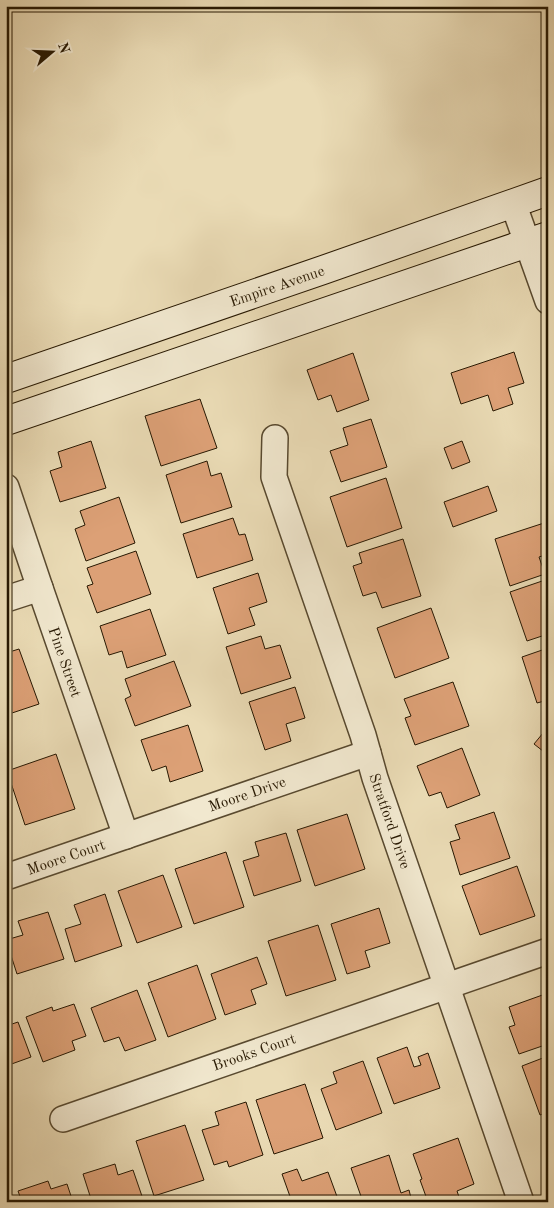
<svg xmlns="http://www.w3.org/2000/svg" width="554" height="1208" font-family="'Old Standard TT',serif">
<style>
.building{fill:#dca076;stroke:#271802}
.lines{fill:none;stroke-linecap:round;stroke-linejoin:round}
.street-casing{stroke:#58492f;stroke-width:28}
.secondary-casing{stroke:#271802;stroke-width:30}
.street{stroke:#f1e8cf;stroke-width:25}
.secondary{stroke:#f1e8cf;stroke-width:28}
.labels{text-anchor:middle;stroke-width:4.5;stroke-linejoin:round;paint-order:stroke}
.street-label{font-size:15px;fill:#271802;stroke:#f1e8cf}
</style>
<rect width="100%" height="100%" fill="#eadbb5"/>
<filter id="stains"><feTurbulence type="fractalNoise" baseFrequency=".004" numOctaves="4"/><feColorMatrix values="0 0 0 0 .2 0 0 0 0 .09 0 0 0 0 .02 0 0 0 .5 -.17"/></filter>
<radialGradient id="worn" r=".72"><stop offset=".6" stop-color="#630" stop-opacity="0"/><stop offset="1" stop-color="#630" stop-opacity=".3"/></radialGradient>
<!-- building -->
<g class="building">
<polygon points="514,352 524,383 508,388 513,404 493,411 488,395 461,404 451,373"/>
<polygon points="353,353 369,400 337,412 331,395 318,400 307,370"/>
<polygon points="200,399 217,448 161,466 145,416"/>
<polygon points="371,419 387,467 341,482 330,451 348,445 343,428"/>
<polygon points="91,441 106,488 60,502 50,471 62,467 58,452"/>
<polygon points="462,441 470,462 452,469 444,448"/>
<polygon points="207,461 211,476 221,473 232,507 181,523 166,475"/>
<polygon points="386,478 402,528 347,547 330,497"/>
<polygon points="488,486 497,511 453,527 444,502"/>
<polygon points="119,497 135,543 86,561 75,529 85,525 80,511"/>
<polygon points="233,518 239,535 245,534 253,560 197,578 183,534"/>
<polygon points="544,523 548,533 548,554 539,557 545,574 510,586 495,539"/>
<polygon points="403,539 421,596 382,608 376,592 363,596 353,566 362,563 359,553"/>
<polygon points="136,551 151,594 97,613 87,586 93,584 87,568"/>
<polygon points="258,573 267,602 249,608 255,625 228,634 213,588"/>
<polygon points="548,579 548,634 527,641 510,592"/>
<polygon points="431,608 449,658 395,678 377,628"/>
<polygon points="150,609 166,655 127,668 122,651 109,655 100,626"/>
<polygon points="261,636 265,649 280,645 291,678 241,694 226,647"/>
<polygon points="548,648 548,700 537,703 522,657"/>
<polygon points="19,649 39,704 6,715 6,653"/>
<polygon points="174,661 191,706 135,726 125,699 131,696 125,679"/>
<polygon points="453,682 469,726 415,745 405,718 411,716 404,699"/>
<polygon points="295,687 305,718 286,724 291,741 265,750 249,702"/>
<polygon points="188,725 203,771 170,782 166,766 152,771 141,740"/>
<polygon points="548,727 548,755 534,744"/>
<polygon points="462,748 480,795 447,808 441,792 429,796 417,766"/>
<polygon points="56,754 75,809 25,825 7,771"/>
<polygon points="494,812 510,858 460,875 450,842 460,839 455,825"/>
<polygon points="347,814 365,869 315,886 297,830"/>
<polygon points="286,833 301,881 254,896 243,861 259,856 255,842"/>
<polygon points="226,852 244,907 194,924 175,869"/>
<polygon points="517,866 535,916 480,935 462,886"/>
<polygon points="163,875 182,927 137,943 118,891"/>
<polygon points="105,894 122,946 75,962 65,929 81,924 74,905"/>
<polygon points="379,908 390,943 365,951 370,967 347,974 331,924"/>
<polygon points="48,912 64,959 17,974 6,940 23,935 18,921"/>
<polygon points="318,925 336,980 286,996 268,941"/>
<polygon points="257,957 267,984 251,990 256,1004 225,1015 211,974"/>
<polygon points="197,965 216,1019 168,1037 148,983"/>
<polygon points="137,990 156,1040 125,1051 119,1037 104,1042 91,1008"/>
<polygon points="548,993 548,1044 519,1054 509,1027 515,1025 509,1007"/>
<polygon points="74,1004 86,1036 72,1041 75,1050 43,1062 26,1017 52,1007 53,1011"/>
<polygon points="18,1022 31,1057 6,1066 6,1026"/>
<polygon points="407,1047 414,1067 421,1065 418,1057 428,1053 440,1088 394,1104 377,1058"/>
<polygon points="548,1056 548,1112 540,1115 522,1066"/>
<polygon points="363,1061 382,1113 336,1130 321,1089 337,1083 333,1072"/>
<polygon points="305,1084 323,1138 274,1154 256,1100"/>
<polygon points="246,1102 263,1155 229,1167 227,1161 214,1165 202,1130 219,1125 215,1112"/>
<polygon points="185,1125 204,1180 154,1196 136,1141"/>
<polygon points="458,1138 474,1184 457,1191 460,1200 457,1202 428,1202 420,1180 422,1179 413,1154"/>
<polygon points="389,1155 401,1193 409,1190 412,1202 363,1202 351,1168"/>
<polygon points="115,1164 118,1175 133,1170 144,1202 92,1202 83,1174"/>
<polygon points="297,1169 302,1181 328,1172 339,1202 292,1202 282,1174"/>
<polygon points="48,1181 51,1189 67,1184 73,1202 22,1202 18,1191"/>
</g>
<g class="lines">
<defs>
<g id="street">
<polyline points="513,203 548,301"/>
<polyline points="275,438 274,477 363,735 375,778 521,1202"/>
<polyline points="6,487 40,588 126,836"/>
<polyline points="6,599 40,588"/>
<polyline points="6,876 9,876 368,753"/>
<polyline points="63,1119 548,951"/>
</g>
<g id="secondary">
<polyline points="6,379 323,270 548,191"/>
<polyline points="6,421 548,236"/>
</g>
</defs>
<!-- street casing -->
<use href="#street" class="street-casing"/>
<!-- secondary casing -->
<use href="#secondary" class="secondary-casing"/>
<!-- street -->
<use href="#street" class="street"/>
<!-- secondary -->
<use href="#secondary" class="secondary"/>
</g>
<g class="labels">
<!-- street labels -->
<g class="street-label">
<text transform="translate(277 286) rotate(-19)" y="5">Empire Avenue</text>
<text transform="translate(65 662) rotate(71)" y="5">Pine Street</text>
<text transform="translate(247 794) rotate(-19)" y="5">Moore Drive</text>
<text transform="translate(390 821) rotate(71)" y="5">Stratford Drive</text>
<text transform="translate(66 857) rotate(-19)" y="5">Moore Court</text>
<text transform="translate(254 1052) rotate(-19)" y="5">Brooks Court</text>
</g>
</g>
<!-- margin -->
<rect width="554" height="1208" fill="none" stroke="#eadbb5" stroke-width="25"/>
<rect x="8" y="8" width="539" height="1193" fill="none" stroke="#271802" stroke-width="2.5"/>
<rect x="12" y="12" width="529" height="1183" fill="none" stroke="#271802"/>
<!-- north arrow -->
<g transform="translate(52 52) rotate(71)" stroke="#f1e8cf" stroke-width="4" paint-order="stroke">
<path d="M0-4L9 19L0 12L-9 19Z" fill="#271802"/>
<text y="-8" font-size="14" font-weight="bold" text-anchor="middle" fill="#271802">N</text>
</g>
<rect width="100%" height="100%" filter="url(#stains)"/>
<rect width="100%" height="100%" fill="url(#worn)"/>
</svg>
